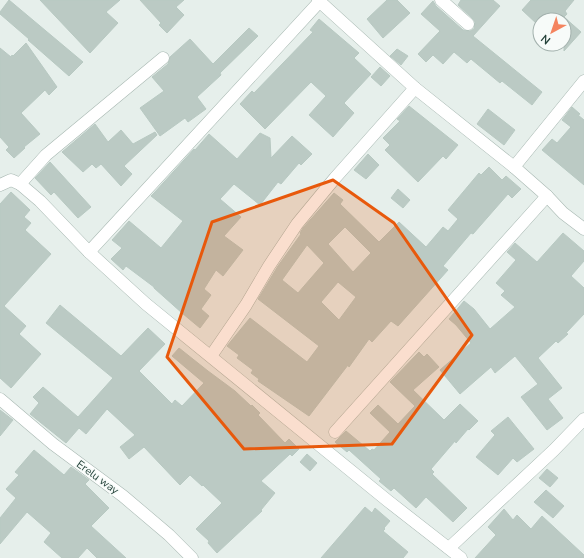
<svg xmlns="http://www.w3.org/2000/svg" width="584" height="558" font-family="'Nunito Sans',sans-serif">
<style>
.building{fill:#bbcac4;stroke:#b8c9c2;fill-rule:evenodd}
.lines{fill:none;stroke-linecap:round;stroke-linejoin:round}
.minor-casing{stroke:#a8b8b2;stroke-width:13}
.minor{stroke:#fff;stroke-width:12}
.marked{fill:#e8590c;fill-opacity:0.2;stroke:#e8590c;stroke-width:3;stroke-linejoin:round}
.labels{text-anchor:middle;stroke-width:3;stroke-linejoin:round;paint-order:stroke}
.street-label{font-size:11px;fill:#24423a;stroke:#f7fbf9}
</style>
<rect width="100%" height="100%" fill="#e6efeb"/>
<!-- building -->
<g class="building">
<polygon points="9,0 83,62 69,76 28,40 29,39 0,14 0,12"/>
<polygon points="40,0 120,0 106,12 118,23 90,53"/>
<polygon points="140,0 184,0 176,7 184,15 167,33 159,25 161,23"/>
<polygon points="387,0 397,0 410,13 383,38 367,19"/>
<polygon points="461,0 493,0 500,6 473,36 542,92 532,105 502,81 500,83 471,59 467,63 454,52 443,64 433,55 426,62 418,54 440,31 421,14 433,1 436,6 463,30 470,31 474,29 475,22 473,19 458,5"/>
<polygon points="531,0 574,0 565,11 567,14 564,17 581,32 564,51 564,17 562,20 540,20 537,24 522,10"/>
<polygon points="319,19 359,53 354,58 371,74 344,103 354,113 333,137 309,115 326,96 311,82 265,129 240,104 252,91 254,93 313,32 310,30"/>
<polygon points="249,28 258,36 220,73 221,75 197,97 206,109 188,122 185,118 160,136 140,108 164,91 152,77 168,64 170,57 190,39 213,64"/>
<polygon points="26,43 57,87 49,95 45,90 21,113 40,134 24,147 25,148 14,158 6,150 9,147 0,137 0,48 11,57 12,55 13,56"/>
<polygon points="397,49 408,56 401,65 390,56"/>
<polygon points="380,67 390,76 381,86 371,77"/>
<polygon points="409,106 458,145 446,159 443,156 418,182 385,150 390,145 383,138 400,121 397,119"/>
<polygon points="572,107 580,114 578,115 584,120 584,185 542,150 552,139 557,143 571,127 562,120"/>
<polygon points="488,109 515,130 504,145 477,124"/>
<polygon points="95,124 108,142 121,130 133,144 155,132 157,135 124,166 132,174 121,186 101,164 96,168 92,164 83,172 62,152"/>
<polygon points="260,133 270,138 271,158 292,136 312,154 301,165 299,163 281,184 278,182 260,205 234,184 220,199 241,217 224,236 243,250 223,276 216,270 204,289 211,295 201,309 209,316 200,328 182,313 154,288 154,287 126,266 123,270 111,259 122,248 112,240 129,221 161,248 183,221 151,196 154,193 194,149 195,150 209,134 237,159"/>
<polygon points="368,154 379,165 366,179 354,170"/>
<polygon points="50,162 91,207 78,218 54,192 51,195 35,178"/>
<path d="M489,167l13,13 4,-4 15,13 -9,9 -4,-4 -35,40 -2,-1 -28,33 5,4 -50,56 -7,-5 -19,21 -3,-3 -20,28 -1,-2 -39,51 -51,-35 1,-2 -8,-6 2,-3 -16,-12 2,-3 -12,-9 23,-28 57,44 12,-16 -61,-47 20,-33 23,-32 -1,-1 3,-5 31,-35 9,7 -3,4 39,38 20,-20 27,25 17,-20 5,4 10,-12 -10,-9 31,-37 2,2zM345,227l26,26 -18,19 -25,-28zM307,245l17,18 -26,30 -16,-13zM338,282l18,15 -17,23 -18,-18z"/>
<polygon points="398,189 410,200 403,208 391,198"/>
<polygon points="11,192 30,210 24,217 31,223 25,230 51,254 4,306 26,326 19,334 41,354 11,388 0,378 0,204"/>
<polygon points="563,233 584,251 584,261 571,276 584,288 584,314 566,333 568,334 558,343 556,341 538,358 562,388 548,399 563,418 547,430 521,397 538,384 515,356 495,373 491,367 460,394 440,370 471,343 456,325 449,319 464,301 474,309 490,329 515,307 501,295 505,291 496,283 516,260 507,252 515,243 537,262"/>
<polygon points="60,305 121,356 148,328 165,344 139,371 172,404 175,400 182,406 204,383 172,356 179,348 208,371 235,391 251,406 252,405 260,413 258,415 285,443 289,439 299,449 292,456 290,454 261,481 275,493 261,510 262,511 217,553 208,543 209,541 196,529 222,503 203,485 202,486 190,475 180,485 144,447 129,459 120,447 135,435 107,409 86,434 79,428 66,443 30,414 39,403 33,397 43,387 78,417 113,378 46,323"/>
<polygon points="419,352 424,357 427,354 439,367 413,390 444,420 460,404 478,421 469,430 468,429 456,443 455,441 431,469 434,472 432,474 467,508 453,522 426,497 416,508 394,488 391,491 379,481 381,479 349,450 347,452 335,442 346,431 370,451 372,449 374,450 390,432 370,413 378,405 398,424 415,406 390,382"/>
<polygon points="0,410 13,420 0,436"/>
<polygon points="508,417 534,449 517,462 513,458 498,475 476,457 495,435 491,431"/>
<polygon points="34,450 64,475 71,467 89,480 85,484 109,508 91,526 126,558 97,558 87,548 78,558 62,558 44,542 51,533 27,512 0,544 0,518 16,498 6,489 19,475 15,472"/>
<polygon points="307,454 317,463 310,471 300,462"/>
<polygon points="547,469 558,478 550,487 539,478"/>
<polygon points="546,490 564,506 553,518 534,502"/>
<polygon points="365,507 372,513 375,508 390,521 384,528 385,529 383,531 408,552 403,558 321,558"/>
<polygon points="504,509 513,520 517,515 531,529 542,516 584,555 584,558 475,558 496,535 488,527"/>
</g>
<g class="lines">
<defs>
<g id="minor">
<polyline points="318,0 415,88 514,167 547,196 563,213 584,229"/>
<polyline points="441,0 468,24"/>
<polyline points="514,167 584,81"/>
<polyline points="20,184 40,201 89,252 146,304 388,501 461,558"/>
<polyline points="0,185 11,180 20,184 46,155 163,58"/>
<polyline points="89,252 321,0"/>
<polyline points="211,356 246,305 269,266 297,224 335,178 415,88"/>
<polyline points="0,399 53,444 123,496 169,535 192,558"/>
<polyline points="335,432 547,196"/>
<polyline points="449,548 554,450 584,419"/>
</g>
</defs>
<!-- minor casing -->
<use href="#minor" class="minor-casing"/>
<!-- minor -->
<use href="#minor" class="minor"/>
</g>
<!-- marked area -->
<path class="marked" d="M333,180l61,43 78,112 -80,109 -148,5 -77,-92 45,-135z"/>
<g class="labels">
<!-- street labels -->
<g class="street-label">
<text transform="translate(98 477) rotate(36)" y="4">Erelu way</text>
</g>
</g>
<!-- north arrow -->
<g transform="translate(552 32) rotate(220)"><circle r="19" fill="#f7fbf9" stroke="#a3b1ad"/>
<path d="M0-3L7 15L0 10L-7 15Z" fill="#f4845f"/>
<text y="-6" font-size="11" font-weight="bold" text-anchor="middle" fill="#24423a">N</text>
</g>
</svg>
